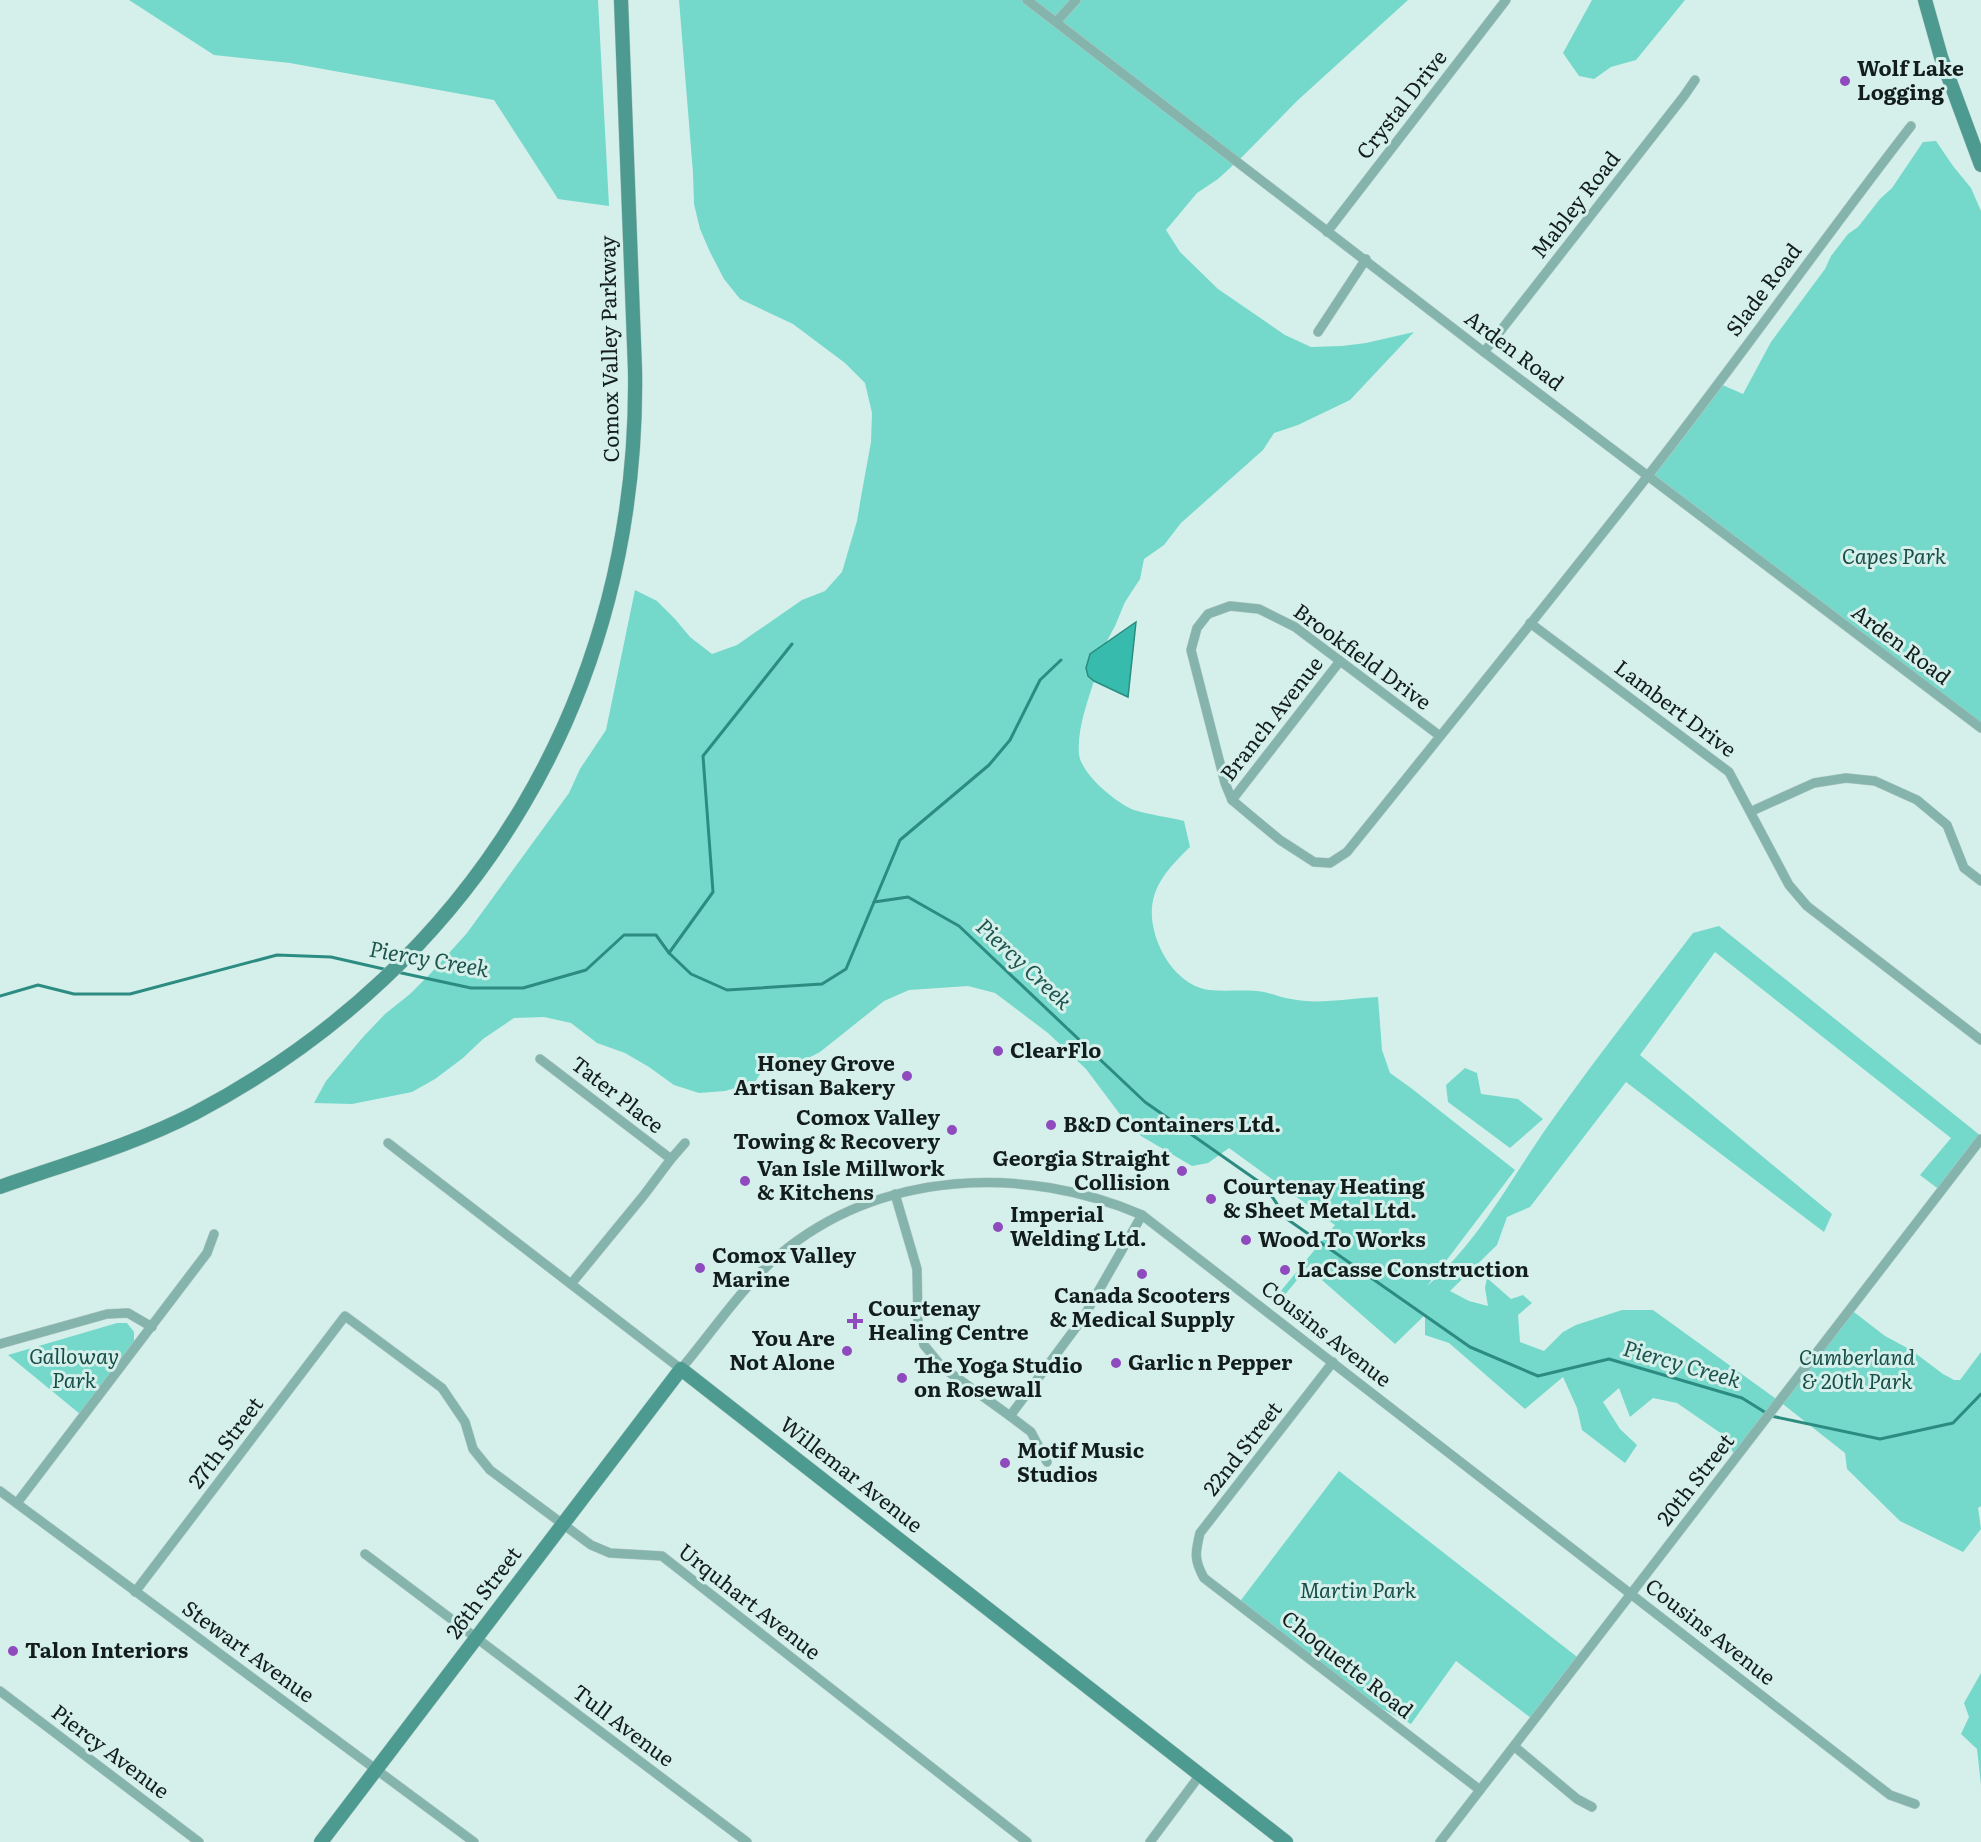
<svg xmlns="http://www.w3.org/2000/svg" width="1981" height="1842" font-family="Literata,serif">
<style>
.green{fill:#74d8ca}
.water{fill:#36bbad;stroke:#2c8c82;stroke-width:1.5}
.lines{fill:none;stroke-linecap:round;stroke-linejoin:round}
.stream{stroke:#2c8c82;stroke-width:3}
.street-casing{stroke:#b2cac6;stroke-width:10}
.secondary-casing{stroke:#b2cac6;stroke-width:15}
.street{stroke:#85b4ad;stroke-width:9}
.secondary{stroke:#4d9a90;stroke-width:14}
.poi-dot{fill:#8f4abe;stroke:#d5f0eb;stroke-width:2}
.labels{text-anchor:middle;stroke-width:6;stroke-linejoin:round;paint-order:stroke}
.poi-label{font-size:21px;font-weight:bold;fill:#131d1c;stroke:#d5f0eb;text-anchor:start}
.street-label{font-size:21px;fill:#131d1c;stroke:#d5f0eb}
.park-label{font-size:21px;font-style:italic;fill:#174e47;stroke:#d5f0eb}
.water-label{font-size:22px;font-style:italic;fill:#1f554e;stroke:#d5f0eb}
</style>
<rect width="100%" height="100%" fill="#d5f0eb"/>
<!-- green -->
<g class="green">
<polygon points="129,0 598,0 609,206 558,199 494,100 290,63 214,55"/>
<path d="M679,0h729l-110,100 -56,57 -24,22 -21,14 -31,37 14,22 38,37 67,46 26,12 31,-1 24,-3 48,-11 -64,68 -52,25 -24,8 -11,17 -82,73 -17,22 -20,14 -4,20 -15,23 -10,24 -27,50 6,5c-7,22 -17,49 -15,73 2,20 37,49 55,56 16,5 34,7 50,11l6,26c-25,24 -45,46 -36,83 6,26 26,56 55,60 18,2 37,-1 55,2 9,2 18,6 27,7 27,6 59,-1 87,-2l4,53 8,23 21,15 104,82 -88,116c52,-44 84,-108 123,-163 46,-65 95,-127 143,-190l26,-7 262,210 -40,55 -21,-16 31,-37 -236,-186 -75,103 192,159 -8,18 -198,-150 -96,125 -23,10 -10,28 -47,46 19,10 19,5 -3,-18 2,-10 24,21 12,-4 9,8 -14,12 2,27 24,9 19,-19 13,-7 46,-15h31l126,91 71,-92 35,27 26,14 32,24 11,6h6l21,-28v154l-3,2 3,21 -18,23 -63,-31 -53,-52 -2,-16 -66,-52 -43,56 -14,-23 -45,-31 -24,-5 -23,19 -11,-29 -16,14 17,27 17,16 -12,18 -43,-33 -5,-22 -14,-31 -38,32 -76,-66 -24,-8v-20l-30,29 -80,-70 -4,-11 -28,34 -3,-5 55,-67 -106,-77 -21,15 -16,3 -51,-30 -19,-19 -36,-48 -38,-36 -53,-40 -27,-7 -59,4 -25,11 -64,51 -31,16 -29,6 -5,8 -30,9 -26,2 -25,-8 -25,-18 -24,-14 -28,-10 -26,-20 -27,-6 -30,1 -31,21 -20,19 -28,21 -23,13 -60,12 -38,-1 12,-22 38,-45 21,-22 25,-20 21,-21 36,-40 102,-140 11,-24 26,-39 29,-140 22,11 18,18 15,18 22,17 25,-9 65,-45 23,-9 17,-19 15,-51 4,-24 10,-55 1,-29 -7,-30 -20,-20 -52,-39 -53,-25 -16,-20 -14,-27 -10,-23 -6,-25 -1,-31z"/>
<polygon points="1592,0 1685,0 1636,60 1611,67 1594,79 1579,76 1563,53"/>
<polygon points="1936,141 1953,166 1971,188 1981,211 1981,728 1648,476 1718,383 1743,394 1771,342 1825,269 1831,256 1848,234 1858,227 1880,199 1892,188 1923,142"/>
<polygon points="1465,1068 1477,1073 1481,1094 1518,1099 1543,1119 1510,1148 1448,1102 1446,1085"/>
<polygon points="117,1323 127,1323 134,1332 134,1342 80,1414 8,1355"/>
<polygon points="1339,1471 1581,1660 1535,1721 1456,1661 1411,1724 1356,1695 1238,1604"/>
<polygon points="1981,1673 1981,1785 1977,1749 1961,1734 1969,1717 1964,1703"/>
</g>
<!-- water -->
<polygon class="water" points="1136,622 1128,697 1094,681 1088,676 1086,668 1090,654"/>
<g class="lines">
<!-- stream -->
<g class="stream">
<polyline points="874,902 908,897 959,926 1145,1102 1265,1186 1287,1219 1470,1347 1538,1376 1609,1359 1742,1398 1771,1416 1880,1439 1953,1423 1981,1394"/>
<polyline points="669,953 713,892 703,756 792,644"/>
<polyline points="397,972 471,988 523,988 586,970 624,935 656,935 669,953 691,974 727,990 822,984 846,969 900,840 989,765 1010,740 1040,680 1061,660"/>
<polyline points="0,996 38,985 74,994 130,994 277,955 331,957 388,970"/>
</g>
<defs>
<g id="street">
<polyline points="1027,0 1484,352 1981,728"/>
<polyline points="1056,22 1076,0"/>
<polyline points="1327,232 1506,0"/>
<polyline points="1318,332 1366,259"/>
<polyline points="1484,352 1684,96 1695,80"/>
<polyline points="1530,623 1729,772 1789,885 1807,906 1981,1040"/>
<path d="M1440,736l-145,-109 -36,-18 -29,-3 -22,8 -11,14 -6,22 34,133 7,17 19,16 29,24 34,22 16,1 17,-11c100,-124 201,-249 300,-375 90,-115 174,-235 264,-351"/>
<polyline points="1232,800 1340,661"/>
<polyline points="1752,811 1814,783 1846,778 1875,781 1917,800 1947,825 1964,868 1981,881"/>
<polyline points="540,1059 671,1159 644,1195 571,1284"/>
<path d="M388,1143l293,226c31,-37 62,-83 98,-114 101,-85 245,-91 363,-40l748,580 25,9"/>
<polyline points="671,1159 685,1143"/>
<polyline points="895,1194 917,1269 918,1322 924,1345 942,1367 1010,1416 1083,1318 1142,1215"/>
<polyline points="0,1344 107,1314 128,1313 152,1327"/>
<path d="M1333,1362l-133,171c-5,20 -6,27 4,45l276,212"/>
<polyline points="1010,1416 1031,1432 1047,1462"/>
<polyline points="0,1491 474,1842"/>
<polyline points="17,1503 207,1253 214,1234"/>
<polyline points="365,1554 747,1842"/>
<polyline points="135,1592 345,1316 442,1388 465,1422 473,1449 490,1470 591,1545 610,1553 662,1556 1027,1842"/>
<polyline points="0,1691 199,1842"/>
<polyline points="1515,1747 1577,1799 1592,1807"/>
<polyline points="1150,1842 1200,1775"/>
<polyline points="1440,1842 1981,1139"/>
</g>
<g id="secondary">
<polyline points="1925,0 1941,57 1981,165"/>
<path d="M0,1187c65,-23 133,-42 195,-74 283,-149 445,-424 440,-743l-14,-370"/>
<polyline points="321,1842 681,1369 1286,1842"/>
</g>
</defs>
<!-- street casing -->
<use href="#street" class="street-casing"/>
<!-- secondary casing -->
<use href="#secondary" class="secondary-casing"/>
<!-- street -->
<use href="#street" class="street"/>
<!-- secondary -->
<use href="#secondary" class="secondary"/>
</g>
<!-- markers -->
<g class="poi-dot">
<circle cx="1845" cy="81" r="6"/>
<circle cx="998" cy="1051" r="6"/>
<circle cx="907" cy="1076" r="6"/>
<circle cx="1051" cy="1125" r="6"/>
<circle cx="952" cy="1130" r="6"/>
<circle cx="1182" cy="1171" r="6"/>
<circle cx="745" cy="1181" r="6"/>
<circle cx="1211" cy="1199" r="6"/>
<circle cx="998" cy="1227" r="6"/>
<circle cx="1246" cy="1240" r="6"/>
<circle cx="700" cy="1268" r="6"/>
<circle cx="1285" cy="1270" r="6"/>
<circle cx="1142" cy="1274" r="6"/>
<path d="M852 1312h6v6h6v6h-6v6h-6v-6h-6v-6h6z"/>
<circle cx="847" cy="1351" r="6"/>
<circle cx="1116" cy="1363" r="6"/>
<circle cx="902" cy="1378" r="6"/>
<circle cx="1005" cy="1463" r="6"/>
<circle cx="13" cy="1651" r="6"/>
</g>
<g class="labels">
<!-- poi labels -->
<g class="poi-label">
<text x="1857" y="76">Wolf Lake<tspan x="1857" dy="24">Logging</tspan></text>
<text x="1010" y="1058">ClearFlo</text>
<text x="895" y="1071" text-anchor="end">Honey Grove<tspan x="895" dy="24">Artisan Bakery</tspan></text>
<text x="940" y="1125" text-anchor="end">Comox Valley<tspan x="940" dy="24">Towing &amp; Recovery</tspan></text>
<text x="1063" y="1132">B&amp;D Containers Ltd.</text>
<text x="1170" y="1166" text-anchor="end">Georgia Straight<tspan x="1170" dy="24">Collision</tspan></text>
<text x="757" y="1176">Van Isle Millwork<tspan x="757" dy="24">&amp; Kitchens</tspan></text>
<text x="1223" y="1194">Courtenay Heating<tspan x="1223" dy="24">&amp; Sheet Metal Ltd.</tspan></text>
<text x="1010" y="1222">Imperial<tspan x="1010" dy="24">Welding Ltd.</tspan></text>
<text x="1258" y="1247">Wood To Works</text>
<text x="712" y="1263">Comox Valley<tspan x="712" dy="24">Marine</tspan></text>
<text x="1297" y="1277">LaCasse Construction</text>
<text x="1142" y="1303" text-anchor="middle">Canada Scooters<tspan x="1142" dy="24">&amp; Medical Supply</tspan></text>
<text x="868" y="1316">Courtenay<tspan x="868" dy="24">Healing Centre</tspan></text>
<text x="835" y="1346" text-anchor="end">You Are<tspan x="835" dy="24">Not Alone</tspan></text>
<text x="1128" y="1370">Garlic n Pepper</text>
<text x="914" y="1373">The Yoga Studio<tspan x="914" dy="24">on Rosewall</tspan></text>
<text x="1017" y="1458">Motif Music<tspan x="1017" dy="24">Studios</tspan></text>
<text x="25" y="1658">Talon Interiors</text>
</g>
<!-- street labels -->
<g class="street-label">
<text transform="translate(1402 105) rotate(-52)" y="7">Crystal Drive</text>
<text transform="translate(1576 205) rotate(-52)" y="7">Mabley Road</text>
<text transform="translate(1764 290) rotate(-53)" y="7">Slade Road</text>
<text transform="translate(610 349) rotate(-91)" y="7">Comox Valley Parkway</text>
<text transform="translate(1514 351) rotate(37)" y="7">Arden Road</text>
<text transform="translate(1901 645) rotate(37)" y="7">Arden Road</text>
<text transform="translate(1362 657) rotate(36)" y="7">Brookfield Drive</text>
<text transform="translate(1675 709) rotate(37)" y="7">Lambert Drive</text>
<text transform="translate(1272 719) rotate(-52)" y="7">Branch Avenue</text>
<text transform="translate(617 1095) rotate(38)" y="7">Tater Place</text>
<text transform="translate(1326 1334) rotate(38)" y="7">Cousins Avenue</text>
<text transform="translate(226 1443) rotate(-53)" y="7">27th Street</text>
<text transform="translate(1243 1449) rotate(-52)" y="7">22nd Street</text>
<text transform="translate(851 1475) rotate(38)" y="7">Willemar Avenue</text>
<text transform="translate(1696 1480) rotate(-52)" y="7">20th Street</text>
<text transform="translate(484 1593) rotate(-53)" y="7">26th Street</text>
<text transform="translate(749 1602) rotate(38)" y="7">Urquhart Avenue</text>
<text transform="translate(1710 1632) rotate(38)" y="7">Cousins Avenue</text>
<text transform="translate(248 1652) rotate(36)" y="7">Stewart Avenue</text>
<text transform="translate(1347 1665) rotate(38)" y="7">Choquette Road</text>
<text transform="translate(623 1726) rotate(37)" y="7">Tull Avenue</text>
<text transform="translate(110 1752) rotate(37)" y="7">Piercy Avenue</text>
</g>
<!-- park labels -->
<g class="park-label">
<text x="1894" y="564">Capes Park</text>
<text x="74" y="1364">Galloway<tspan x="74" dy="24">Park</tspan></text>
<text x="1857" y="1365">Cumberland<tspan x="1857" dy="24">&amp; 20th Park</tspan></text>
<text x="1358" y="1598">Martin Park</text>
</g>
<!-- water labels -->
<g class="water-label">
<text transform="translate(429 959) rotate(10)" y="8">Piercy Creek</text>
<text transform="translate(1024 964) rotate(43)" y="8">Piercy Creek</text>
<text transform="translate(1682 1364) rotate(16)" y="8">Piercy Creek</text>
</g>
</g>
</svg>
